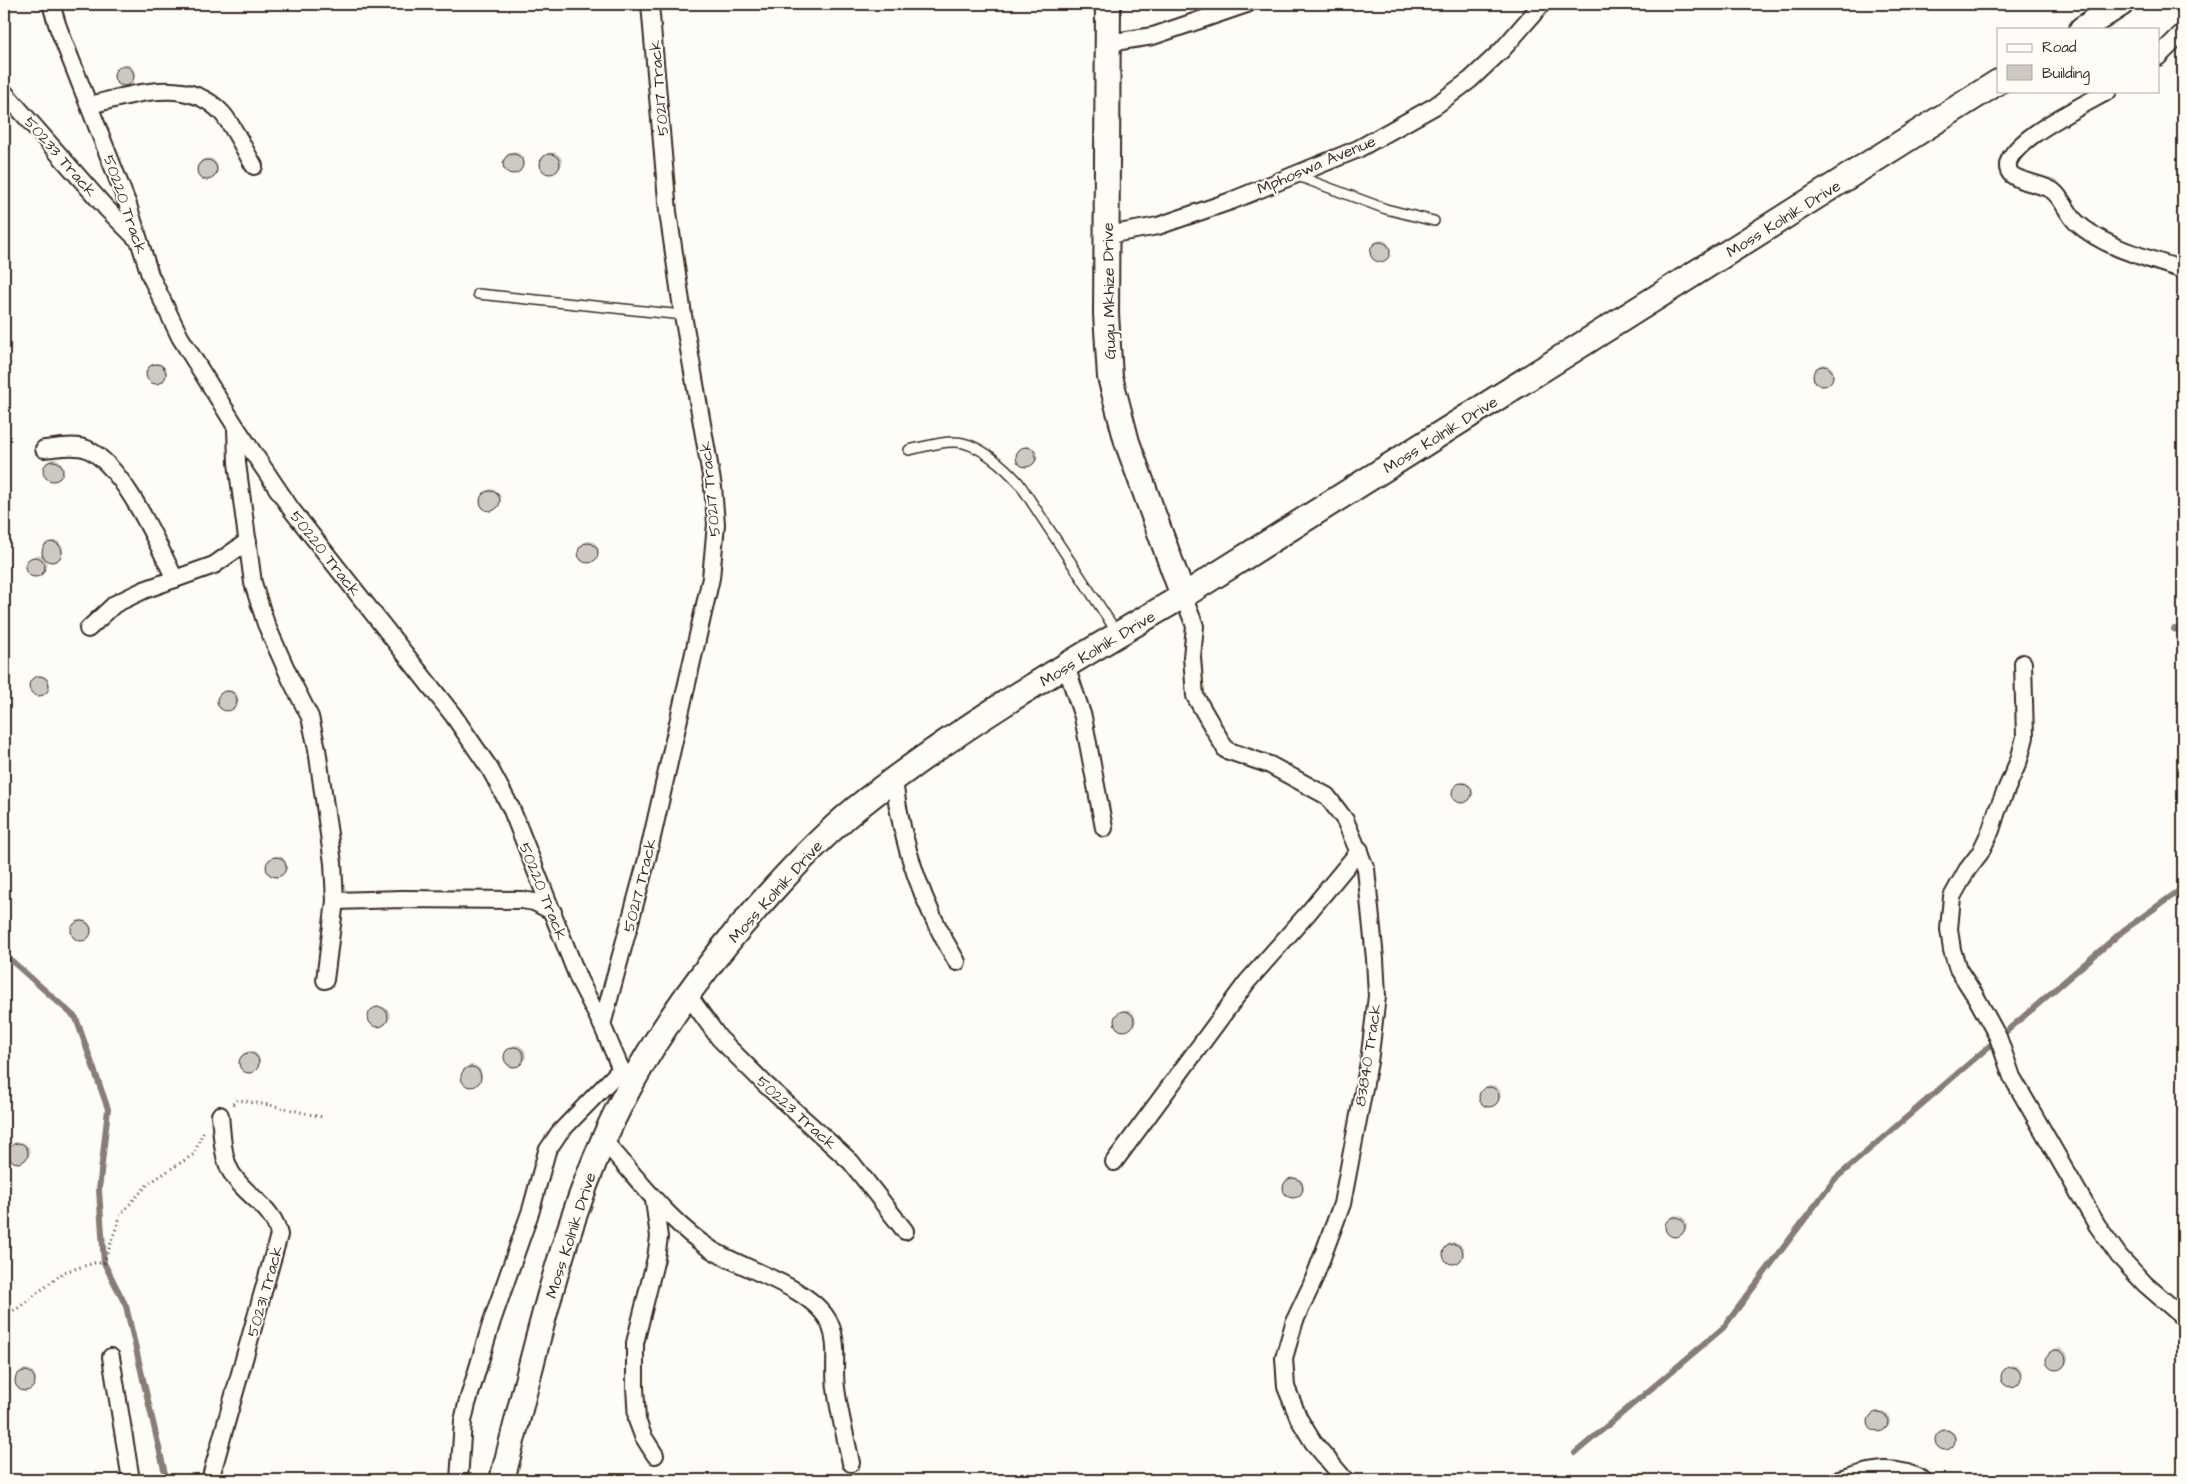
<svg xmlns="http://www.w3.org/2000/svg" width="2187" height="1484" font-family="'Architects Daughter',sans-serif">
<style>
.shadow{fill:#0003}
.lines{fill:none;stroke-linecap:round;stroke-linejoin:round}
.stream{stroke:#887d74;stroke-width:6}
.building{fill:#cdc8c2;stroke:#3b2a1e}
.lane-casing{stroke:#3b2a1e;stroke-width:12}
.street-casing{stroke:#3b2a1e;stroke-width:20}
.secondary-casing{stroke:#3b2a1e;stroke-width:28}
.path{stroke:#3b2a1e;stroke-width:3;stroke-dasharray:1 4;stroke-linecap:butt}
.lane{stroke:#fdfcf7;stroke-width:9}
.street{stroke:#fdfcf7;stroke-width:16}
.secondary{stroke:#fdfcf7;stroke-width:24}
.labels{text-anchor:middle;stroke-width:4;stroke-linejoin:round;paint-order:stroke}
.street-label{font-size:16px;fill:#3b2a1e;stroke:#fdfcf7}
</style>
<rect width="100%" height="100%" fill="#fdfcf7"/>
<filter id="ink" filterUnits="userSpaceOnUse"><feTurbulence type="fractalNoise" baseFrequency=".02" numOctaves="2"/><feDisplacementMap in="SourceGraphic" scale="10" xChannelSelector="R" yChannelSelector="G"/><feConvolveMatrix kernelMatrix="1 2 1 2 8 2 1 2 1" color-interpolation-filters="sRGB"/></filter>
<g filter="url(#ink)">
<!-- shadow -->
<g class="shadow">
<circle cx="125" cy="74" r="10"/>
<circle cx="552" cy="162" r="10"/>
<circle cx="514" cy="162" r="10"/>
<circle cx="208" cy="168" r="10"/>
<circle cx="1381" cy="250" r="10"/>
<circle cx="157" cy="373" r="10"/>
<circle cx="1824" cy="374" r="10"/>
<circle cx="1028" cy="456" r="10"/>
<circle cx="54" cy="469" r="10"/>
<circle cx="491" cy="499" r="10"/>
<polygon points="58,541 63,548 63,554 55,560 45,560 47,562 46,568 39,575 31,574 27,570 27,564 31,559 33,556 43,555 43,549 49,542"/>
<circle cx="589" cy="551" r="10"/>
<circle cx="40" cy="685" r="10"/>
<circle cx="229" cy="700" r="10"/>
<circle cx="1463" cy="792" r="10"/>
<circle cx="277" cy="866" r="10"/>
<circle cx="82" cy="930" r="10"/>
<circle cx="380" cy="1016" r="10"/>
<circle cx="1126" cy="1020" r="10"/>
<circle cx="516" cy="1055" r="10"/>
<circle cx="250" cy="1061" r="10"/>
<circle cx="472" cy="1075" r="10"/>
<circle cx="1491" cy="1095" r="10"/>
<circle cx="20" cy="1152" r="10"/>
<circle cx="1294" cy="1187" r="10"/>
<circle cx="1677" cy="1225" r="10"/>
<circle cx="1454" cy="1252" r="10"/>
<circle cx="2058" cy="1358" r="10"/>
<circle cx="2012" cy="1375" r="10"/>
<circle cx="26" cy="1379" r="10"/>
<circle cx="1880" cy="1421" r="10"/>
<circle cx="1946" cy="1439" r="10"/>
</g>
<g class="lines">
<!-- stream -->
<g class="stream">
<polyline points="2174,629 2183,631"/>
<polyline points="4,954 76,1018 108,1109 99,1190 104,1263 126,1306 166,1478"/>
<polyline points="1575,1453 1723,1328 1835,1179 2124,930 2183,888"/>
</g>
</g>
<!-- building -->
<g class="building">
<circle cx="124" cy="76" r="10"/>
<circle cx="513" cy="164" r="10"/>
<circle cx="550" cy="164" r="10"/>
<circle cx="207" cy="170" r="10"/>
<circle cx="1380" cy="252" r="10"/>
<circle cx="156" cy="374" r="10"/>
<circle cx="1823" cy="376" r="10"/>
<circle cx="1026" cy="457" r="10"/>
<circle cx="53" cy="471" r="10"/>
<circle cx="490" cy="501" r="10"/>
<circle cx="52" cy="552" r="10"/>
<circle cx="588" cy="553" r="10"/>
<circle cx="35" cy="567" r="10"/>
<circle cx="39" cy="686" r="10"/>
<circle cx="227" cy="701" r="10"/>
<circle cx="1462" cy="793" r="10"/>
<circle cx="276" cy="867" r="10"/>
<circle cx="81" cy="931" r="10"/>
<circle cx="378" cy="1017" r="10"/>
<circle cx="1124" cy="1021" r="10"/>
<circle cx="514" cy="1057" r="10"/>
<circle cx="249" cy="1063" r="10"/>
<circle cx="471" cy="1077" r="10"/>
<circle cx="1489" cy="1097" r="10"/>
<circle cx="18" cy="1153" r="10"/>
<circle cx="1293" cy="1188" r="10"/>
<circle cx="1675" cy="1227" r="10"/>
<circle cx="1453" cy="1254" r="10"/>
<circle cx="2056" cy="1360" r="10"/>
<circle cx="2011" cy="1377" r="10"/>
<circle cx="25" cy="1381" r="10"/>
<circle cx="1878" cy="1422" r="10"/>
<circle cx="1945" cy="1440" r="10"/>
</g>
<g class="lines">
<defs>
<g id="lane">
<polyline points="1295,175 1386,209 1434,221"/>
<polyline points="478,294 683,315"/>
<path d="M909,450c15,-3 32,-9 46,-8 22,0 50,25 64,41l99,151"/>
</g>
<g id="street">
<polyline points="51,4 58,27 128,205 150,275 180,337 236,427 291,509 453,715 490,769 511,808 579,980 602,1025 629,1088"/>
<polyline points="1108,43 1153,36 1247,4"/>
<polyline points="2158,57 2183,32"/>
<path d="M2108,91c-18,11 -111,54 -99,80 5,11 33,12 44,20 10,8 14,22 23,31 30,27 70,35 107,48"/>
<polyline points="4,92 106,208 136,238"/>
<path d="M90,105c42,-10 97,-30 132,8 11,12 23,38 32,53"/>
<polyline points="1107,235 1158,226 1231,201 1358,149 1435,106 1470,80 1502,50 1542,4"/>
<polyline points="236,427 237,463 253,583 266,624 291,680 310,717 317,749 333,863 335,901 325,980"/>
<path d="M44,449c14,-1 30,-5 43,0 37,17 70,94 88,130"/>
<polyline points="1183,596 1195,626 1192,657 1195,696 1226,750 1270,765 1327,796 1345,820 1366,869 1375,959 1377,996 1369,1062 1342,1204 1312,1284 1295,1320 1284,1358 1286,1387 1299,1419 1313,1442 1345,1480"/>
<polyline points="88,629 115,604 144,590 214,565 248,541"/>
<polyline points="2023,663 2025,737 2019,760 1997,811 1991,830 1980,853 1967,870 1952,897 1949,929 1952,950 1958,969 1976,997 1998,1037 2012,1077 2097,1225 2119,1256 2145,1284 2183,1317"/>
<polyline points="1066,666 1083,717 1104,828"/>
<path d="M894,781c8,65 29,125 63,181"/>
<polyline points="335,901 402,899 522,900 534,902 553,912"/>
<polyline points="688,995 719,1038 766,1085 851,1162 905,1231"/>
<polyline points="602,1025 647,859 711,578 716,524 713,487 683,315 668,212 650,4"/>
<path d="M603,1140c35,38 65,82 109,110 33,20 102,38 118,74 9,21 3,43 6,64 3,25 10,50 15,75"/>
<polyline points="1114,1162 1247,982 1308,913 1360,850"/>
<polyline points="654,1200 659,1237 656,1258 635,1343 635,1387 637,1420 643,1436 655,1455"/>
<polyline points="111,1357 131,1480"/>
<path d="M210,1480l69,-245c-5,-29 -35,-39 -48,-63 -9,-16 -9,-39 -11,-57"/>
<polyline points="459,1480 463,1421 467,1404 492,1321 531,1210 547,1151 559,1133 621,1069"/>
<path d="M1839,1480c32,-9 53,-17 84,0"/>
</g>
<g id="secondary">
<polyline points="1108,4 1106,314 1110,377 1127,442 1183,596"/>
<polyline points="2082,29 2121,4"/>
<path d="M502,1480c28,-107 51,-217 93,-320 40,-99 104,-189 176,-268 26,-29 53,-57 83,-82 102,-82 217,-148 329,-214l815,-514"/>
</g>
</defs>
<!-- lane casing -->
<use href="#lane" class="lane-casing"/>
<!-- street casing -->
<use href="#street" class="street-casing"/>
<!-- secondary casing -->
<use href="#secondary" class="secondary-casing"/>
<!-- path -->
<g class="path">
<polyline points="233,1104 238,1100 275,1106 322,1117"/>
<polyline points="4,1314 17,1309 64,1272 94,1263 104,1263 121,1214 148,1184 194,1154 203,1132"/>
</g>
<!-- lane -->
<use href="#lane" class="lane"/>
<!-- street -->
<use href="#street" class="street"/>
<!-- secondary -->
<use href="#secondary" class="secondary"/>
</g>
</g>
<g class="labels">
<!-- street labels -->
<g class="street-label">
<text transform="translate(658 88) rotate(-95)" y="6">50217 Track</text>
<text transform="translate(61 156) rotate(49)" y="6">50233 Track</text>
<text transform="translate(1316 164) rotate(-23)" y="6">Mphoswa Avenue</text>
<text transform="translate(126 204) rotate(71)" y="6">50220 Track</text>
<text transform="translate(1783 218) rotate(-32)" y="6">Moss Kolnik Drive</text>
<text transform="translate(1108 291) rotate(-91)" y="6">Gugu Mkhize Drive</text>
<text transform="translate(1440 434) rotate(-32)" y="6">Moss Kolnik Drive</text>
<text transform="translate(709 489) rotate(-96)" y="6">50217 Track</text>
<text transform="translate(326 553) rotate(52)" y="6">50220 Track</text>
<text transform="translate(1097 648) rotate(-31)" y="6">Moss Kolnik Drive</text>
<text transform="translate(639 885) rotate(-76)" y="6">50217 Track</text>
<text transform="translate(544 891) rotate(68)" y="6">50220 Track</text>
<text transform="translate(775 891) rotate(-48)" y="6">Moss Kolnik Drive</text>
<text transform="translate(1367 1055) rotate(-81)" y="6">83840 Track</text>
<text transform="translate(797 1112) rotate(42)" y="6">50223 Track</text>
<text transform="translate(570 1235) rotate(-72)" y="6">Moss Kolnik Drive</text>
<text transform="translate(264 1291) rotate(-74)" y="6">50231 Track</text>
</g>
</g>
<!-- margin -->
<rect width="2187" height="1484" fill="none" stroke="#fdfcf7" stroke-width="20"/>
<rect x="10" y="10" width="2167" height="1464" fill="none" stroke="#3b2a1e" stroke-width="2" filter="url(#ink)"/>
<!-- legend -->
<rect x="1997" y="28" width="162" height="65" fill="#fdfcf7" stroke="#afa8a0"/>
<rect x="2007" y="44" width="25" height="8" fill="#fdfcf7" stroke="#afa8a0"/>
<text x="2042" y="52" font-size="15" fill="#3b2a1e">Road</text>
<rect x="2007" y="65" width="25" height="15" fill="#cdc8c2" stroke="#afa8a0"/>
<text x="2042" y="78" font-size="15" fill="#3b2a1e">Building</text>
</svg>
